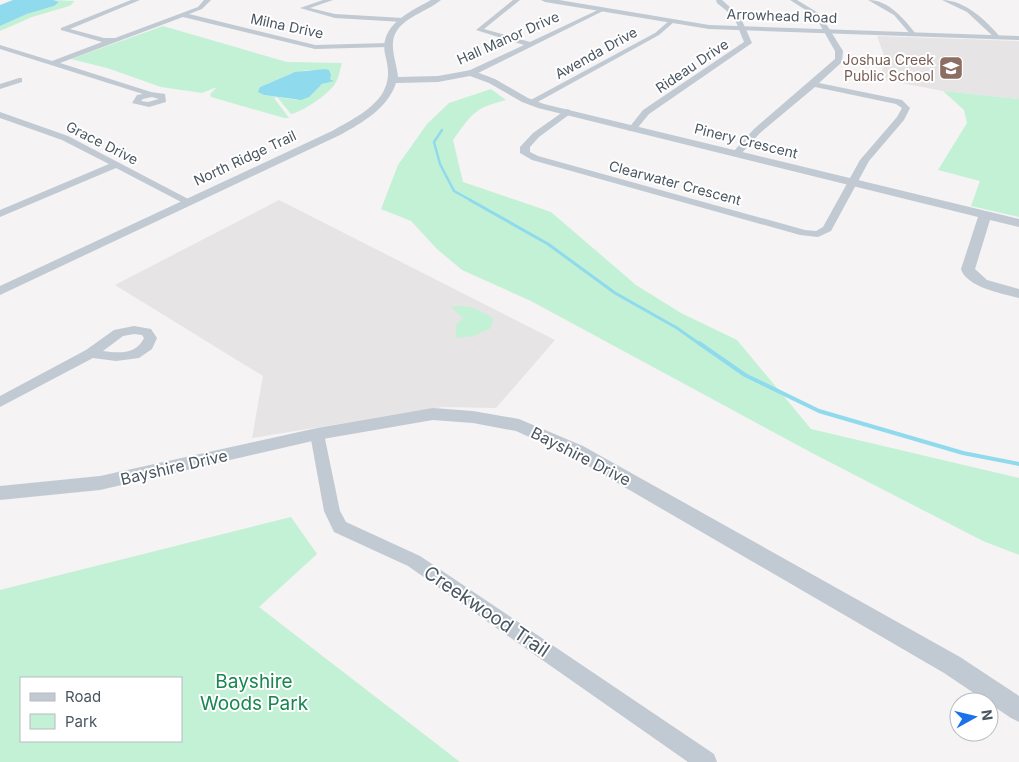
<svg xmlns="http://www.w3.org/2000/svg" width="1019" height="762" font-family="Inter,sans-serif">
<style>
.education{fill:#e6e4e5}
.green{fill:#c3f1d5;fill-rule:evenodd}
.water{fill:#90daee}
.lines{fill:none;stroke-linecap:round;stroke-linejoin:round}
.stream-far2{stroke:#90daee;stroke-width:2.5}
.stream-far1{stroke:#90daee;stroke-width:3}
.stream{stroke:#90daee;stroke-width:4}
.minor{fill:#c1cad2;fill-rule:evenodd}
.tertiary{fill:#c1cad2;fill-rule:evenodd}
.labels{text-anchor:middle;stroke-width:4;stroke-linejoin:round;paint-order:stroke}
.far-street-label{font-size:14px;fill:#4a5661;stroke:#fff}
.far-education-label{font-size:14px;fill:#785e54;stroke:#fff;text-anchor:end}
.street-label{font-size:16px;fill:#4a5661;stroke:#fff}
.near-street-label{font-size:19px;fill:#4a5661;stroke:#fff}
.near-park-label{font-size:19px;fill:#17864f;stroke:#fff}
</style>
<rect width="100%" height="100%" fill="#f5f3f3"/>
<!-- education -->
<g class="education">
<polygon points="877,36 1019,41 1019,99 943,91 880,79 885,58"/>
<polygon points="279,200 555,340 496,408 443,407 252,438 263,376 115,285"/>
</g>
<!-- green -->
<g class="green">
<polygon points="53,0 74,1 71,5 66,7 32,17 0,31 0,26 27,14 54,6 59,2"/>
<path d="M163,26l124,36 55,1c-2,6 -3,14 -6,19 -5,11 -34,30 -45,32l-14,-17 -3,1 15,20h-5l-73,-21 -1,-3 7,-7 -15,6 -41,-6 -54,-19 -36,-9zM307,70h20l2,9 4,1 -7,2 -29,18 -33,-5 -4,-8 30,-13z"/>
<path d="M491,89l15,11c-32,8 -34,14 -53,40l10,42 88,30 85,73 45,28 56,27 74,89 208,49v77l-36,-14 -169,-87 -283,-153 -69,-31 -25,-21 -26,-28 -30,-12 17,-44 29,-41 22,-21z"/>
<polygon points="943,91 1019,99 1019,217 971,206 980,181 938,170 967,123 964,110"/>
<polygon points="462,306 474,308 493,318 491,328 473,336 456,338 456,325 463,318 451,307"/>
<path d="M291,517l26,37 -58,53 201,155h-460v-172zM21,678h160v63h-160z"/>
</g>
<!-- water -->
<g class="water">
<polygon points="13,0 53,0 59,2 54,6 27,14 0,26 0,5"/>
<polygon points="325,69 329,70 331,75 330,79 334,81 322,84 309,97 301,100 264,95 258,92 260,87 295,72"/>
</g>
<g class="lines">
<!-- stream-far2 -->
<polyline class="stream-far2" points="442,130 434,142 440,164 454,191 472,201"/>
<!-- stream-far1 -->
<polyline class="stream-far1" points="470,200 548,244 615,293 677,328 701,345"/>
<!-- stream -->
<polyline class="stream" points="699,343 745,375 819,411 963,453 1019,464"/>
<!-- minor -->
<g class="minor">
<path d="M131,0h9l-70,29 34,9h11l83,-31 6,-7h7l-9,9 -13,5 126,31 73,-2 4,2 -4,2 -73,2 -132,-32 -123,46 91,29 14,2 1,8 -17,5 -17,-4 5,-8 6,-1 -143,-45v-4l52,16 50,-19 -41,-12v-2zM152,97l7,2 -11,3 -7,-1 2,-2z"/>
<polygon points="323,0 333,0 310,8 335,14 403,18 406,20 403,22 335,18 300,8"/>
<polygon points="513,0 520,0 484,29 530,42 600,9 605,10 474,75 468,75 468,71 524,45 476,30"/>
<polygon points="716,0 722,0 740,16 752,43 649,114 635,131 629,131 628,129 643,110 744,42 734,17 717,3"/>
<polygon points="790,0 797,0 820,14 843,51 842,62 819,83 902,100 910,108 904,120 869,161 831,231 818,237 800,235 532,160 520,153 520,147 533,133 567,109 570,110 570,114 539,137 530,147 530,152 538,156 805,230 816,231 823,227 860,160 897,117 902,108 896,104 815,87 760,133 739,156 733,156 733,152 754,129 835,59 835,51 815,16"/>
<path d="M868,0c21,0 36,19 48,34v2h-4l-18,-21z"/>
<path d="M942,0c23,0 45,21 59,38l-5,1 -29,-27z"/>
<polygon points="669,21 674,22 659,35 534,104 527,102 655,33"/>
<polygon points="19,78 22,78 22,82 0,89 0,84"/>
<polygon points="0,112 68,136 194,202 193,204 185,204 116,168 0,217 0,210 109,164 62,140 0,118"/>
<path d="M134,326l17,3 6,9 -5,11 -13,9 -23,3 -23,-3 -93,49v-11l86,-46 28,-20zM134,334l8,1 2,3c-8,17 -25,15 -41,13l20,-15z"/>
<polygon points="317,429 322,430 324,434 340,511 346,522 420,556 714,754 717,762 688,762 408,566 334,532 324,511 310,434 312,430"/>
</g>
<!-- tertiary -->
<g class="tertiary">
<path d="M431,0h10c-15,13 -46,19 -48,42 -1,12 4,23 5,35l40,-1 33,-6 24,9 33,19 16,6 475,115v8l-29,-7 -15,49 12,11 32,9v9c-16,-4 -53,-11 -58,-29l17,-52 -440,-109 -16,-6 -33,-19 -19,-7 -32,6 -42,1c-8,25 -34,40 -56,52l-340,160v-9l332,-155c19,-11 45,-23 53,-43 5,-12 3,-22 0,-34 -6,-29 26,-43 46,-54z"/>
<polygon points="541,0 559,0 709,25 1019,36 1019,40 709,29 545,2"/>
<polygon points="433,408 473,411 519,419 583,446 960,657 1019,696 1019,722 1011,718 944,673 571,456 516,431 473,423 433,420 317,440 100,490 0,500 0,486 100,476 317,428"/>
</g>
</g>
<!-- icons -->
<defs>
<symbol id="school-square" viewBox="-11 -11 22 22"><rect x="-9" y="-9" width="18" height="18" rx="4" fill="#8d6e63" stroke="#fff"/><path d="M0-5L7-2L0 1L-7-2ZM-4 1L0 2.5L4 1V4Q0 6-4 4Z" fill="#fff"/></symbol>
</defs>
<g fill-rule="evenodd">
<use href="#school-square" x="937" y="54" width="28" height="28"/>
</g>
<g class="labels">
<!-- far-street labels -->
<g class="far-street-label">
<text transform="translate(782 16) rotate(2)" y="5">Arrowhead Road</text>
<text transform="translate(287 26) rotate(12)" y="5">Milna Drive</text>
<text transform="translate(508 38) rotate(-24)" y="5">Hall Manor Drive</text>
<text transform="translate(596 53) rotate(-29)" y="5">Awenda Drive</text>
<text transform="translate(692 66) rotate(-34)" y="5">Rideau Drive</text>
<text transform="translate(746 141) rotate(14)" y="5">Pinery Crescent</text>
<text transform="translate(102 143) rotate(27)" y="5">Grace Drive</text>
<text transform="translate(245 158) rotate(-25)" y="5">North Ridge Trail</text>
<text transform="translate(675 183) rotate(15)" y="5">Clearwater Crescent</text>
</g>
<!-- far-education labels -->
<g class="far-education-label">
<text x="934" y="65">Joshua Creek<tspan x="934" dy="16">Public School</tspan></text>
</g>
<!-- street labels -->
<g class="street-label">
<text transform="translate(581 456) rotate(27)" y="6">Bayshire Drive</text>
<text transform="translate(174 467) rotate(-13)" y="6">Bayshire Drive</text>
</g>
<!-- near-street labels -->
<g class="near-street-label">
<text transform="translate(487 611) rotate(34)" y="7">Creekwood Trail</text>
</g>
<!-- near-park labels -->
<g class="near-park-label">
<text x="254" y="688">Bayshire<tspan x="254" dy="22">Woods Park</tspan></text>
</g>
</g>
<!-- legend -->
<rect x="20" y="677" width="162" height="65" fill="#ffffff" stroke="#b7bbc0"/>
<rect x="30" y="693" width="25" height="8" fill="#c1cad2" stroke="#b7bbc0"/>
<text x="65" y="702" font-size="15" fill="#4a5661">Road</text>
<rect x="30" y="714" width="25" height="15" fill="#c3f1d5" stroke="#b7bbc0"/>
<text x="65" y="727" font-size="15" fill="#4a5661">Park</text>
<!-- north arrow -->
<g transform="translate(974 717) rotate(82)"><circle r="24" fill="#ffffff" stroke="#b7bbc0"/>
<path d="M0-4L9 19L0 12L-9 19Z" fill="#1a73e8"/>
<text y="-8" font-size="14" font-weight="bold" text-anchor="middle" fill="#4a5661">N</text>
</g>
</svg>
